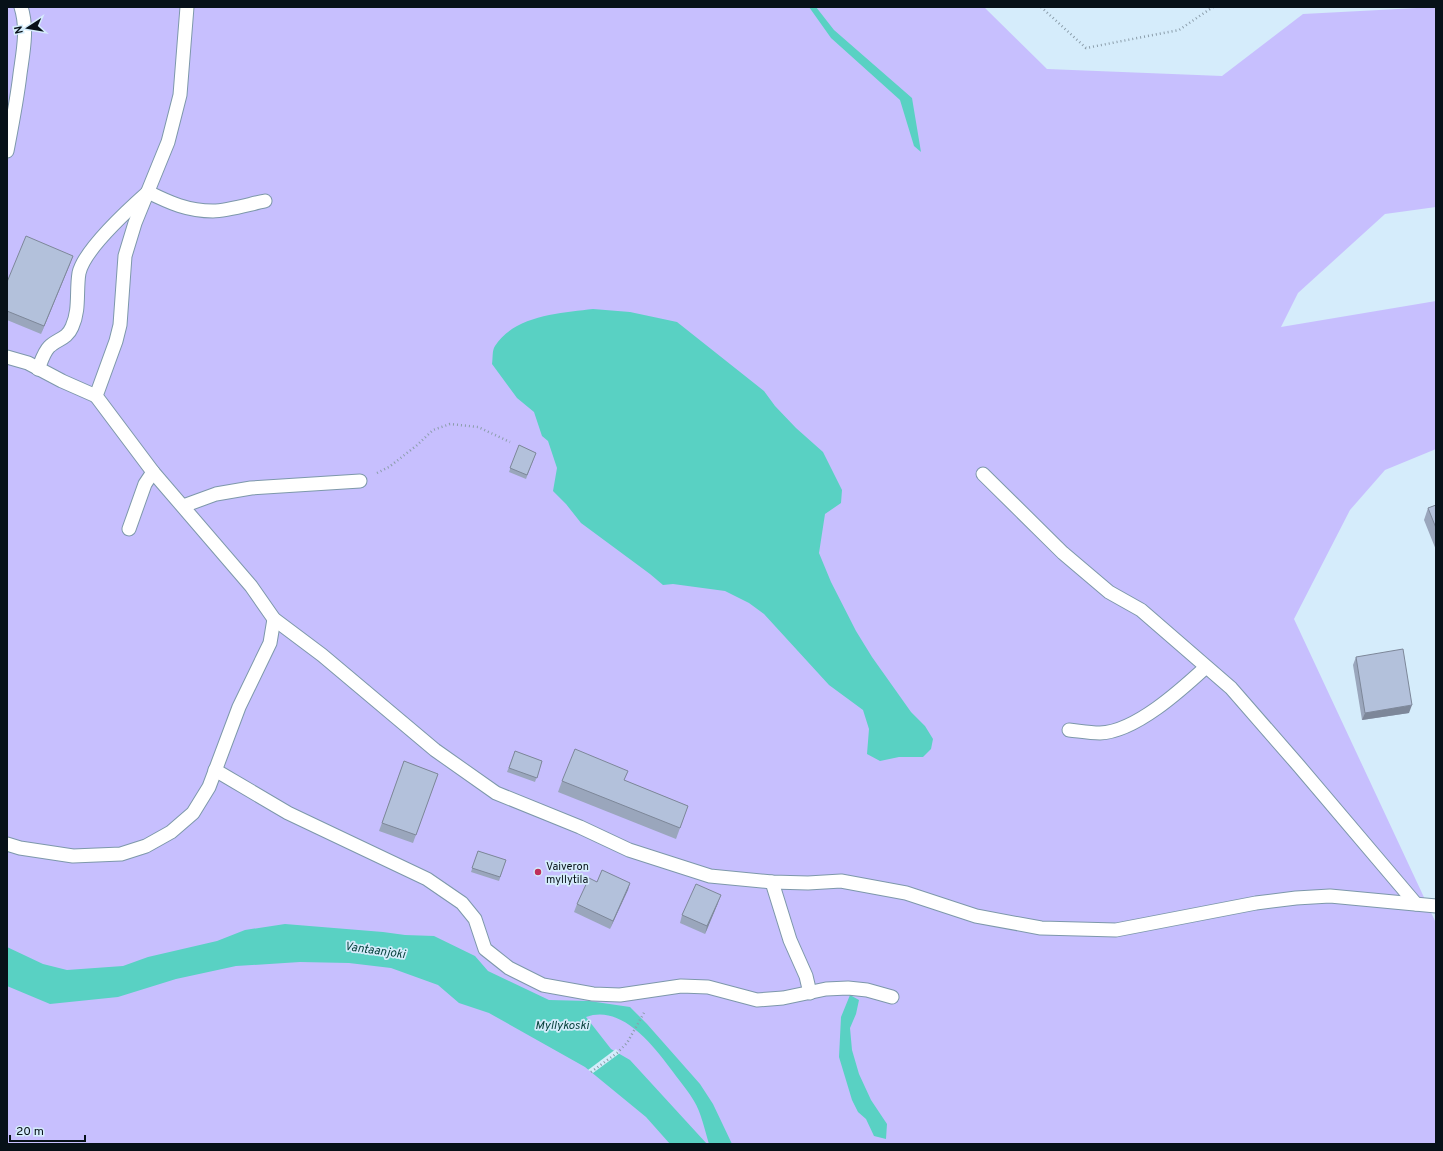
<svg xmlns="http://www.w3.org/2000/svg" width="1443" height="1151" font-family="Overpass,sans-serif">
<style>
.green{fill:#c7bffe}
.water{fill:#59d1c3}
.pier{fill:#d5ecfb}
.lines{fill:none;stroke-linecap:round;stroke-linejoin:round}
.lane-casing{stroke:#7d98aa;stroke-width:15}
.path{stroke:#8b9daa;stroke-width:2.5;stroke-dasharray:1 3;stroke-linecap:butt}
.lane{stroke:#fff;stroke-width:13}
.wall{fill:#9aa6bc}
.shaded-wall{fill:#7d8799}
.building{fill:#b3c1db;stroke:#7d8799}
.poi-dot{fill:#bf2f59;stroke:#d5ecfb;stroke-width:1.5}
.labels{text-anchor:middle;stroke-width:3.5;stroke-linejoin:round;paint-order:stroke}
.poi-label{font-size:11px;fill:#071118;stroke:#d5ecfb;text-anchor:start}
.water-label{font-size:12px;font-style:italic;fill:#043e38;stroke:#d5ecfb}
</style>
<rect width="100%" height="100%" fill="#d5ecfb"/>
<!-- green -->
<polygon class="green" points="7,7 984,7 1047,69 1222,76 1303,14 1436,7 1436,207 1385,214 1298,293 1281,327 1436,301 1436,449 1385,470 1350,510 1294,619 1436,923 1436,1144 7,1144"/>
<!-- water -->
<g class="water">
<polygon points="809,7 816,7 834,30 912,98 921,152 914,146 900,100 831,38"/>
<path d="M593,309l37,3 47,10 87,69 11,15 21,22 27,24 19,38 -1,13 -16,11 -6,39 12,29 25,49 16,26 39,55 14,14 8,13 -2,10 -8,8h-24l-19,4 -13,-7 2,-25 -6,-19 -34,-25 -65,-71 -15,-11 -24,-12 -52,-7 -10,1 -13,-11 -69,-51 -15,-19 -13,-13 4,-23 -9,-27 -6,-5 -8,-24 -17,-14 -25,-34c1,-6 0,-14 3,-18 20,-31 66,-33 98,-37z"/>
<path d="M285,924l98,8 22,3 29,1 41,20 13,15 61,29 40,1 41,6 17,17 53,60 13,20 19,40h-23c-4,-13 -8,-32 -15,-43 -5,-9 -12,-17 -18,-25 -19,-26 -53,-73 -90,-59l25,32 19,11 77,84h-37l-24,-27 -61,-50 -96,-54 -30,-10 -21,-18 -47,-17 -42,-5 -49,-1 -64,4 -60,13 -58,18 -68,7 -43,-18v-39l36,17 24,6 56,-4 25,-9 69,-16 28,-11z"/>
<polygon points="850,995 859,1000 856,1014 850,1028 852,1050 859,1074 871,1100 887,1124 886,1139 874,1136 866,1119 858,1112 852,1100 839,1057 841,1017"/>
</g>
<!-- pier -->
<polygon class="pier" points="616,1049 620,1053 593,1073 588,1070"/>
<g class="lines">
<defs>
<g id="lane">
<polyline points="187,7 180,95 168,142 135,223 125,256 120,325 116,341 96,396 153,472 251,586 274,619 322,655 435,750 496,793 580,827 629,850 710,876 772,882 808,883 841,881 906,893 976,916 1041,928 1116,930 1256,903 1296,898 1330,896 1436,906"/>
<path d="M7,151c5,-26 10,-51 13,-77 3,-22 8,-45 1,-67"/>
<polyline points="7,357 28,363 62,381 96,396"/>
<path d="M38,369c3,-7 6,-17 11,-22 8,-8 18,-8 23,-20 8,-17 4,-36 7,-54 5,-23 51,-65 69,-81 22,11 40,19 65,19 14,0 37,-7 52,-10"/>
<polyline points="983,474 1063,553 1109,592 1141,610 1231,688 1299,766 1416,904"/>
<polyline points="183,506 216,494 251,488 360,481"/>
<polyline points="129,529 145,484 153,472"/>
<path d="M1069,730c10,1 20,3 31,3 35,-1 81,-43 106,-66"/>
<polyline points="215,770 288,813 427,879 462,903 475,919 485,949 509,968 543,985 593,994 620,995 681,986 708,987 757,1000 783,998 826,989 848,988 867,990 892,997"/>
<polyline points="7,844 20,848 73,856 121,854 146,846 171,832 193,813 209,787 239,707 270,643 274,619"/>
<polyline points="772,882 790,940 806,976 810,993"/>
</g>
</defs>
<!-- lane casing -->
<use href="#lane" class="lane-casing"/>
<!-- path -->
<g class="path">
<polyline points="1041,7 1086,48 1179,30 1213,7"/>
<polyline points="377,473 389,467 416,446 433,430 450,424 478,427 510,442"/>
<polyline points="591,1072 617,1053 627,1043 645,1011"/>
</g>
<!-- lane -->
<use href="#lane" class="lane"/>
</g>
<!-- wall -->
<g class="wall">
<polygon points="70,264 41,334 7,320 7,282"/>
<polygon points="519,445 536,453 526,479 509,472"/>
<polygon points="1436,505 1436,550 1424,520 1428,508"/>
<polygon points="1356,657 1409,713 1362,720 1353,665"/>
<polygon points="515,751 542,761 535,782 507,772"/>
<polygon points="404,761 438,774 413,843 379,831"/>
<polygon points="624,780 688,806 676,839 558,792 562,781"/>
<polygon points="478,851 506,860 499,881 471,872"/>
<polygon points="597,882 630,883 610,929 574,912 577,904"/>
<polygon points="718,903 705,934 680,923 682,915"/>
</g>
<!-- shaded-wall -->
<g class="shaded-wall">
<polygon points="73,256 70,264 41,334 44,326"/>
<polygon points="1412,705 1409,713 1362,720 1365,713"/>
<polygon points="630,883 628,890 610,929 613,921"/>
<polygon points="721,895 718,903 705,934 707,926"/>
</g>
<!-- building -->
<g class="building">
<polygon points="26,236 73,256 44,326 7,311 7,282"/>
<polygon points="519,445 536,453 527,475 510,468"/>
<polygon points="1436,505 1436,528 1428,508"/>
<polygon points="1403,649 1412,705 1365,713 1356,657"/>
<polygon points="575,749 628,771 624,780 688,806 680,828 562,781"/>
<polygon points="515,751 542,761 537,778 509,768"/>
<polygon points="404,761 438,774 416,835 382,823"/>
<polygon points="478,851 506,860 500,877 472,868"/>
<polygon points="602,870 630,883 613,921 577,904 589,878 597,882"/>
<polygon points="696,884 721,895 707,926 682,915"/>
</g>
<!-- markers -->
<circle class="poi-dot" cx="538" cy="872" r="4"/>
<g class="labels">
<!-- poi labels -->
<g class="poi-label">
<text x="546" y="870">Vaiveron<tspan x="546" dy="13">myllytila</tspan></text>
</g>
<!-- water labels -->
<g class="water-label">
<text transform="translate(375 950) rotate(8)" y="4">Vantaanjoki</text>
<text x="562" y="1029">Myllykoski</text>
</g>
</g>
<!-- border -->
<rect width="1443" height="1151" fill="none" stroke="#071118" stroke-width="16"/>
<!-- north arrow -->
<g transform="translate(28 28) rotate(258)" stroke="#d5ecfb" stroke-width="3" paint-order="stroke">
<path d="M0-3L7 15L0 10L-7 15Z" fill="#071118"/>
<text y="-6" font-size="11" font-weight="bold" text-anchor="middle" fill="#071118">N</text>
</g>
<!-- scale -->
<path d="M10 1135v6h75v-6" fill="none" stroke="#071118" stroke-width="2"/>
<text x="16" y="1135" font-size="12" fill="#071118" stroke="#d5ecfb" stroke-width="3" paint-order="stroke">20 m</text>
</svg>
